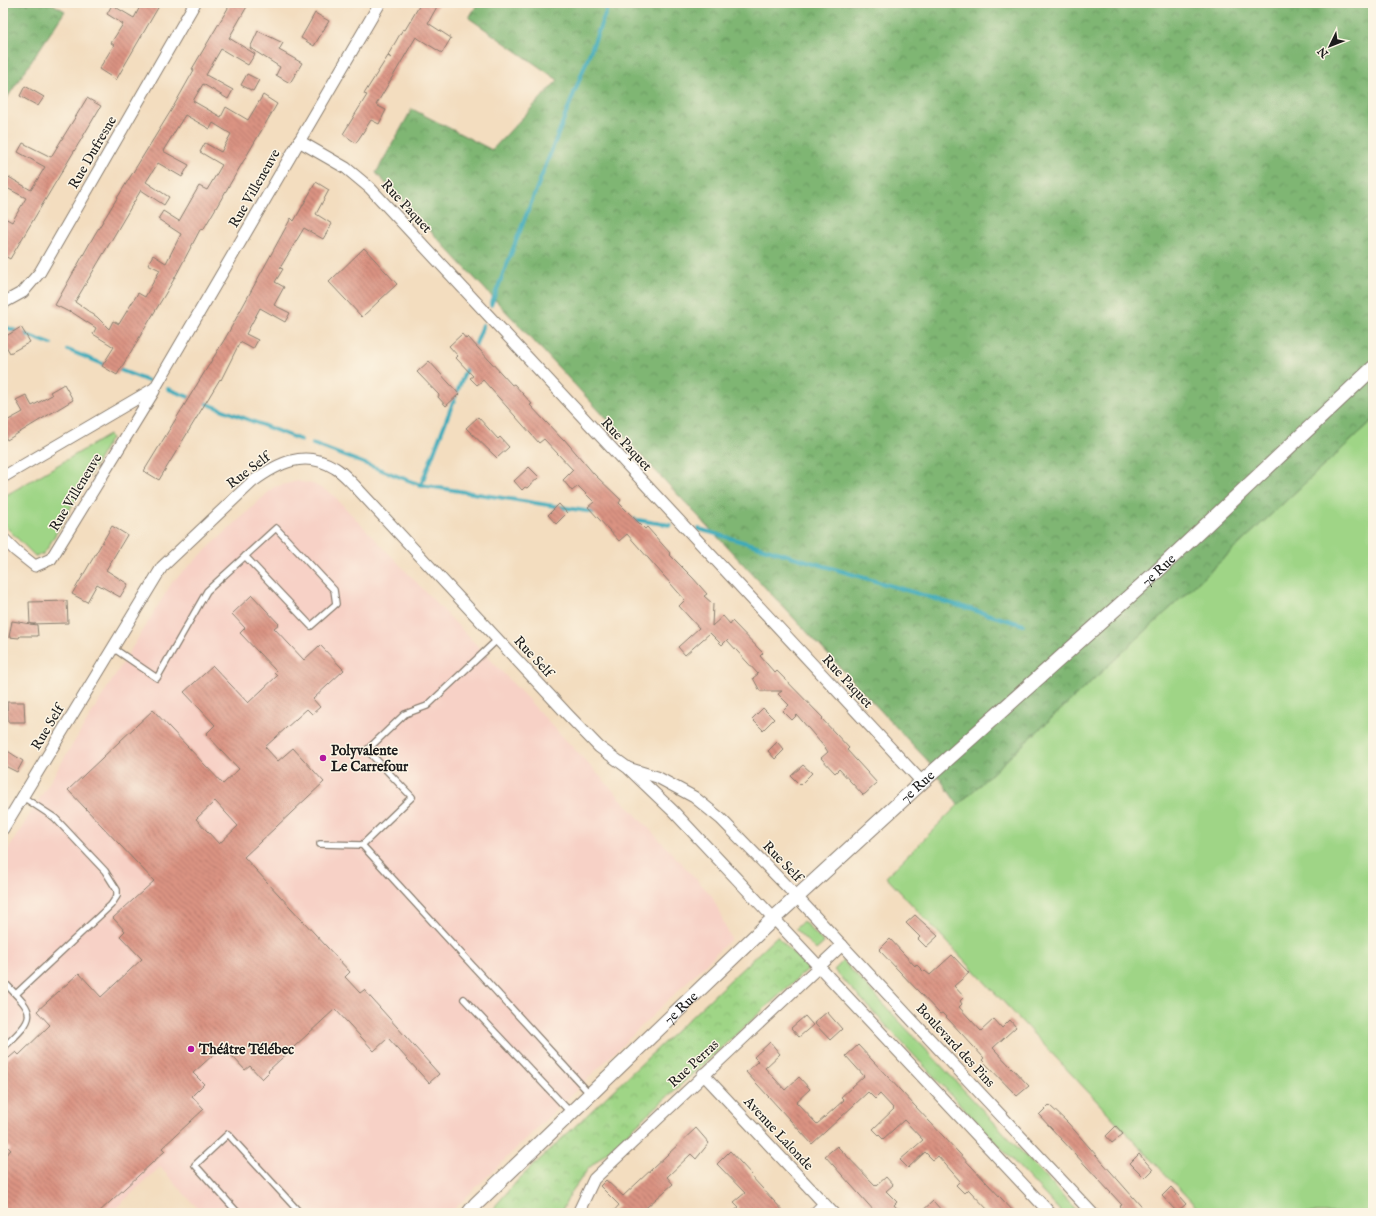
<svg xmlns="http://www.w3.org/2000/svg" width="1376" height="1216" font-family="'IM FELL English',serif">
<style>
.built{fill:#f7d1c6}
.grass{fill:#9fd586;stroke:#5e7851}
.forest{fill:url(#forest-crowns);stroke:#4e6948}
.park{fill:url(#park-crowns);stroke:#5e7851}
.lines{fill:none;stroke-linecap:round;stroke-linejoin:round}
.stream{stroke:#3caaba;stroke-width:4}
.building{fill:url(#building-back-hatch);fill-rule:evenodd}
.service-casing{stroke:#887c6e;stroke-width:8}
.minor-casing{stroke:#887c6e;stroke-width:13}
.tertiary-casing{stroke:#887c6e;stroke-width:16}
.service{stroke:#fff;stroke-width:5.5}
.minor{stroke:#fff;stroke-width:11}
.tertiary{stroke:#fff;stroke-width:14}
.poi-dot{fill:#b5179e;stroke:#fcf5e5;stroke-width:1.5}
.labels{text-anchor:middle;stroke-width:3;stroke-linejoin:round;paint-order:stroke}
.street-label{font-size:14px;fill:#1c1c1c;stroke:#fcf5e5}
.poi-label{font-size:14px;font-weight:bold;fill:#1c1c1c;stroke:#fcf5e5;text-anchor:start}
</style>
<defs>
<pattern id="forest-crowns" width="20" height="18" patternUnits="userSpaceOnUse"><rect width="20" height="18" fill="#7fb673"/><path d="M2 6a3 3 0 1 1 6 0M12 15a3 3 0 1 1 6 0" fill="none" stroke="#67935e"/></pattern>
<pattern id="park-crowns" width="20" height="18" patternUnits="userSpaceOnUse"><rect width="20" height="18" fill="#9fd586"/><path d="M2 6a3 3 0 1 1 6 0M12 15a3 3 0 1 1 6 0" fill="none" stroke="#88b673"/></pattern>
<pattern id="building-back-hatch" width="6" height="6" patternUnits="userSpaceOnUse"><rect width="6" height="6" fill="#da9382"/><path d="M-1 5l2 2M0 0l6 6M5-1l2 2" fill="none" stroke="#b0776a"/></pattern>
</defs>
<rect width="100%" height="100%" fill="#fcf5e5"/>
<filter id="ink" filterUnits="userSpaceOnUse"><feTurbulence type="fractalNoise" baseFrequency=".025" numOctaves="2"/><feDisplacementMap in="SourceGraphic" scale="8" xChannelSelector="R" yChannelSelector="G"/><feConvolveMatrix kernelMatrix="1 2 1 2 8 2 1 2 1" color-interpolation-filters="sRGB"/></filter>
<filter id="wash" filterUnits="userSpaceOnUse"><feTurbulence type="fractalNoise" baseFrequency=".012" numOctaves="4" result="noise"/><feDisplacementMap in="SourceGraphic" scale="16" xChannelSelector="R" yChannelSelector="G"/><feGaussianBlur stdDeviation="0.9" result="paint"/><feColorMatrix in="noise" values="0 0 0 0 0 0 0 0 0 0 0 0 0 0 0 0 0 1.4 0 .05"/><feComposite in="paint" operator="in"/></filter>
<g filter="url(#wash)">
<rect width="100%" height="100%" fill="#f3ddbf"/>
<!-- built -->
<polygon class="built" points="297,481 313,484 331,493 489,658 712,896 731,939 450,1213 202,1213 160,1167 111,1213 3,1213 3,858 173,581 274,487"/>
<!-- grass -->
<g class="grass">
<polygon points="1373,420 1373,1213 1202,1213 886,877 958,805"/>
<polygon points="109,435 111,438 47,549 43,554 35,556 3,524 3,497"/>
<polygon points="803,921 824,943 816,950 795,929"/>
<polygon points="843,961 1079,1213 1062,1213 834,970"/>
</g>
<!-- forest -->
<g class="forest">
<polygon points="3,3 51,3 65,11 3,104"/>
<polygon points="478,3 1373,3 1373,420 958,805 927,760 376,173 412,109 492,150 558,80 469,18"/>
</g>
<!-- park -->
<polygon class="park" points="777,936 808,969 588,1169 570,1194 561,1213 489,1213 518,1180"/>
<g class="lines">
<!-- stream -->
<g class="stream">
<polyline points="491,305 609,4"/>
<polyline points="3,326 51,344"/>
<polyline points="474,349 483,325"/>
<polyline points="68,350 108,366"/>
<polyline points="115,368 148,381"/>
<polyline points="168,389 194,399"/>
<polyline points="200,401 301,440"/>
<polyline points="313,444 421,485 599,513"/>
<polyline points="421,485 468,364"/>
<polyline points="631,519 670,525"/>
<polyline points="699,529 1024,625"/>
</g>
</g>
<g id="blocks">
<!-- building -->
<g class="building">
<polygon points="142,3 153,3 159,6 116,80 99,69 114,45 111,43 123,24 107,14 112,5 134,18"/>
<path d="M231,3h18l-20,35 26,16 -7,11 -27,-16 -15,26 27,15 -5,9 -25,-15 -10,17 28,16 5,-10 22,13 15,-25 14,9 -74,126 -2,-2 -28,53 -56,94 -15,-9 12,-19 -21,-13 3,-6 -26,-17 -1,1 -14,-7 40,-71 77,-125 22,-39 -2,-1zM185,115l25,14 3,-6 18,11 -10,18 -16,-9 -5,9 22,13 -15,25 -8,-4 -20,35 -16,-10 -5,8 23,15 -15,29 -13,-8 -5,9 12,6 -15,27 -7,-4 -19,31 -6,-3 -4,8 -12,-12 -22,-15 66,-112 23,15 5,-8 -23,-15 12,-19 24,14 7,-12 -26,-14z"/>
<polygon points="421,3 439,3 428,23 451,38 442,53 416,37 376,105 386,110 379,124 371,120 356,143 343,134 367,95 364,94 388,56 391,58 388,55 403,29 405,30"/>
<polygon points="315,13 329,21 314,46 301,38"/>
<polygon points="258,31 283,43 279,50 302,63 290,83 276,75 280,67 250,48"/>
<polygon points="247,74 259,80 253,91 241,85"/>
<polygon points="25,86 44,97 38,106 20,96"/>
<polygon points="87,98 101,106 10,259 3,255 3,217 12,222 26,198 3,186 3,183 7,176 31,190 45,167 18,152 23,143 51,157"/>
<polygon points="316,182 329,190 316,214 332,224 323,239 304,228 280,268 283,269 275,282 284,287 274,305 290,313 285,322 260,308 246,334 258,340 253,349 240,342 221,380 220,379 159,480 144,471 226,337 291,218 294,221"/>
<polygon points="364,248 397,284 362,317 329,282"/>
<polygon points="21,327 30,342 10,353 3,341 3,338"/>
<polygon points="462,334 466,339 468,337 512,385 514,384 532,404 530,405 563,440 564,439 594,474 621,500 619,503 645,529 647,527 670,553 669,554 693,578 707,594 704,596 713,604 712,626 723,616 730,624 732,621 763,653 760,656 775,673 777,671 823,718 822,719 849,748 847,750 877,783 865,794 863,795 839,769 835,773 821,758 828,752 826,749 797,715 792,720 783,711 789,705 778,694 782,691 760,691 753,678 758,674 727,640 722,645 710,633 685,655 678,647 699,628 679,606 685,600 627,534 619,541 588,507 594,502 578,486 572,491 563,480 573,470 544,439 539,443 483,380 477,385 470,378 473,376 456,358 458,356 449,346"/>
<polygon points="429,361 459,394 446,406 438,397 439,395 417,372"/>
<polygon points="64,384 73,400 7,440 3,433 3,423 23,412 16,400 26,395 32,406 52,395 50,392"/>
<polygon points="478,417 498,439 500,437 509,447 497,458 466,428"/>
<polygon points="529,467 539,477 527,488 525,487 522,490 514,481"/>
<polygon points="559,504 567,513 556,524 548,515"/>
<polygon points="112,526 127,535 106,570 128,584 120,597 97,584 87,602 72,594"/>
<path d="M252,595l27,29 -5,4 30,32 16,-15 24,25 -31,29 7,8 -8,7 -5,-5 -42,38 13,14 15,-13 31,34 -80,75 106,115 -5,5 15,16 4,-3 75,84 -10,9 -41,-45 -14,13 -39,-42 -67,62 1,1 -7,7 -12,-13 -5,4 -22,-24 -30,27 11,11 -12,12 12,13 -42,39 3,3 -67,62h-88l-7,-8v-48l8,-7 -8,-8v-79l13,-11 3,3 31,-30 -13,-14 42,-38 22,24 41,-38 -22,-23 5,-5 -12,-13 41,-37 -86,-91 85,-80 70,74 16,-15 -33,-35 9,-9 -31,-33 29,-26 35,37 29,-27 -3,-3 2,-2 -36,-38 5,-5 -13,-14zM215,801l23,25 -19,18 -23,-25z"/>
<polygon points="67,601 68,623 30,624 29,602"/>
<polygon points="12,621 37,625 38,636 20,636 19,638 9,637"/>
<polygon points="7,702 24,702 25,722 8,722"/>
<polygon points="763,708 774,719 763,730 752,719"/>
<polygon points="777,742 784,750 775,759 768,751"/>
<polygon points="3,748 23,761 17,772 3,765"/>
<polygon points="803,765 812,773 800,785 791,776"/>
<polygon points="915,915 938,936 926,947 918,939 920,937 906,923"/>
<polygon points="890,939 915,966 916,964 924,972 925,971 930,975 952,955 969,973 954,986 964,997 960,1001 962,1004 959,1007 981,1031 994,1019 1002,1028 1010,1020 1016,1027 993,1048 1029,1086 1017,1096 982,1060 984,1058 949,1020 942,1013 940,1014 879,950"/>
<polygon points="827,1012 842,1029 830,1040 814,1023"/>
<polygon points="805,1016 813,1025 799,1037 791,1028"/>
<polygon points="770,1042 780,1054 765,1068 785,1090 799,1077 810,1089 796,1102 817,1124 844,1100 841,1097 864,1076 846,1056 858,1045 1015,1213 991,1213 968,1189 964,1193 956,1185 960,1181 938,1156 933,1160 925,1152 908,1168 900,1160 923,1140 904,1120 883,1139 873,1129 894,1109 880,1094 875,1099 868,1092 812,1144 746,1072 758,1061 754,1057"/>
<polygon points="1049,1105 1068,1123 1147,1213 1126,1213 1120,1206 1122,1205 1039,1115"/>
<polygon points="1116,1126 1123,1134 1112,1143 1106,1136"/>
<polygon points="696,1128 709,1143 696,1159 691,1154 667,1177 673,1184 640,1213 612,1213 619,1205 600,1186 606,1180 623,1196"/>
<polygon points="837,1146 876,1186 886,1177 893,1185 886,1191 897,1202 894,1205 901,1213 876,1213 825,1156"/>
<polygon points="730,1151 752,1175 751,1176 785,1213 732,1213 739,1207 734,1202 745,1193 717,1164"/>
<polygon points="1139,1154 1153,1170 1145,1178 1130,1163"/>
<polygon points="1171,1187 1186,1204 1177,1212 1162,1196"/>
<polygon points="933,1201 944,1213 920,1213"/>
</g>
</g>
</g>
<g filter="url(#ink)">
<use href="#blocks" fill-opacity="0" stroke="#887c6e" stroke-width="1"/>
<g class="lines">
<defs>
<g id="service">
<polyline points="113,648 157,678 207,591 276,528 334,590 336,604 311,626 245,556"/>
<polyline points="320,844 362,845 590,1094"/>
<polyline points="362,845 412,797 367,750 405,714 427,706 498,639"/>
<path d="M3,981c33,34 35,34 0,67"/>
<polyline points="16,994 111,905 117,896 117,890 105,871 55,818 23,797"/>
<polyline points="464,999 571,1113"/>
<polyline points="238,1213 195,1165 228,1134 300,1213"/>
</g>
<g id="minor">
<polyline points="299,141 346,168 370,188 922,782"/>
<polyline points="3,303 23,292 40,272 195,3"/>
<polyline points="3,477 155,388 380,3"/>
<polyline points="3,538 16,551 35,566 51,559 154,391"/>
<polyline points="631,769 657,777 694,797 721,819 797,897 1092,1213"/>
<path d="M3,829l159,-262 90,-85c26,-19 52,-33 83,-14 7,4 13,11 19,17l214,230 31,32 29,21 45,43 377,402"/>
<polyline points="703,1074 833,1213"/>
<polyline points="578,1213 594,1179 842,945"/>
<polyline points="815,1213 824,1204"/>
</g>
<g id="tertiary">
<path id="s1" d="M469,1213l7,-9 297,-285 149,-137 229,-205 222,-209"/>
</g>
</defs>
<!-- service casing -->
<use href="#service" class="service-casing"/>
<!-- minor casing -->
<use href="#minor" class="minor-casing"/>
<!-- tertiary casing -->
<use href="#tertiary" class="tertiary-casing"/>
<!-- service -->
<use href="#service" class="service"/>
<!-- minor -->
<use href="#minor" class="minor"/>
<!-- tertiary -->
<use href="#tertiary" class="tertiary"/>
</g>
</g>
<!-- markers -->
<g class="poi-dot">
<circle cx="323" cy="758" r="4"/>
<circle cx="191" cy="1049" r="4"/>
</g>
<g class="labels">
<!-- street labels -->
<g class="street-label">
<text transform="translate(92 152) rotate(-60)" y="5">Rue Dufresne</text>
<text transform="translate(254 188) rotate(-60)" y="5">Rue Villeneuve</text>
<text transform="translate(407 206) rotate(47)" y="5">Rue Paquet</text>
<text transform="translate(627 444) rotate(47)" y="5">Rue Paquet</text>
<text transform="translate(248 470) rotate(-37)" y="5">Rue Self</text>
<text transform="translate(75 492) rotate(-59)" y="5">Rue Villeneuve</text>
<text dy="5" stroke="none"><textPath href="#s1" startOffset="943">7e Rue</textPath></text>
<text transform="translate(534 656) rotate(47)" y="5">Rue Self</text>
<text transform="translate(848 681) rotate(47)" y="5">Rue Paquet</text>
<text transform="translate(47 727) rotate(-59)" y="5">Rue Self</text>
<text dy="5" stroke="none"><textPath href="#s1" startOffset="619">7e Rue</textPath></text>
<text transform="translate(783 861) rotate(46)" y="5">Rue Self</text>
<text dy="5" stroke="none"><textPath href="#s1" startOffset="295">7e Rue</textPath></text>
<text transform="translate(956 1045) rotate(47)" y="5">Boulevard des Pins</text>
<text transform="translate(693 1063) rotate(-43)" y="5">Rue Perras</text>
<text transform="translate(779 1133) rotate(47)" y="5">Avenue Lalonde</text>
</g>
<!-- poi labels -->
<g class="poi-label">
<text x="331" y="755">Polyvalente<tspan x="331" dy="16">Le Carrefour</tspan></text>
<text x="199" y="1054">Théâtre Télébec</text>
</g>
</g>
<!-- margin -->
<rect width="1376" height="1216" fill="none" stroke="#fcf5e5" stroke-width="16"/>
<!-- north arrow -->
<g transform="translate(1330 46) rotate(227)" stroke="#fcf5e5" stroke-width="3" paint-order="stroke">
<path d="M0-3L7 15L0 10L-7 15Z" fill="#1c1c1c"/>
<text y="-6" font-size="11" font-weight="bold" text-anchor="middle" fill="#1c1c1c">N</text>
</g>
</svg>
